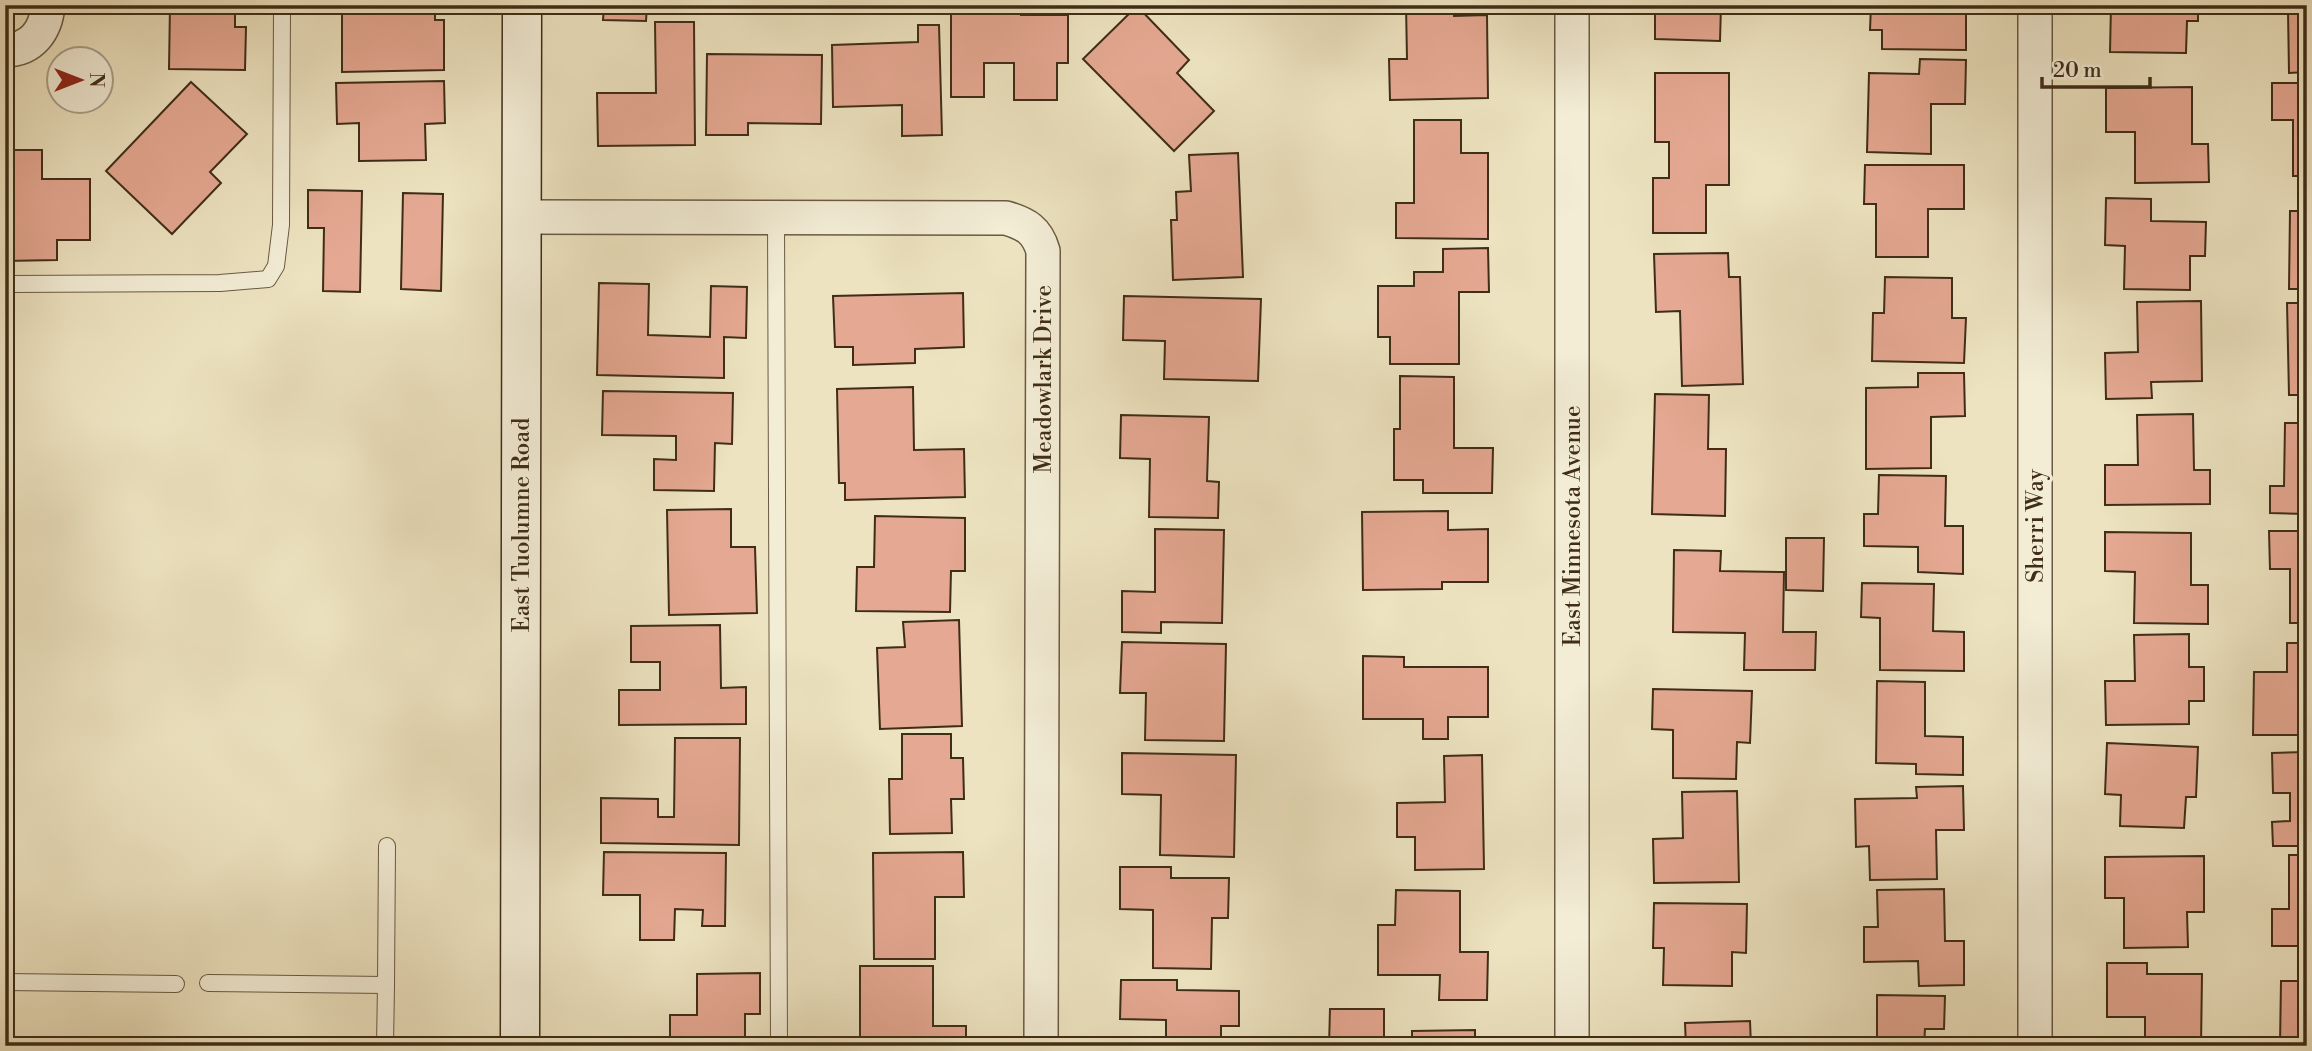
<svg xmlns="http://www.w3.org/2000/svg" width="2312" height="1051" font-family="'Libre Bodoni',serif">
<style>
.building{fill:#e5a892;stroke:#3f2d17;stroke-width:2}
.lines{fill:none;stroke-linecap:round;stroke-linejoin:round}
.lane-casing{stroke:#6a5a41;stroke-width:18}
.street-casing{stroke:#6a5a41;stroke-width:36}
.secondary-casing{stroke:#3f2d17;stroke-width:41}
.lane{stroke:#f3edd6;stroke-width:16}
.street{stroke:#f3edd6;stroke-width:33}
.secondary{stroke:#f3edd6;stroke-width:38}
.labels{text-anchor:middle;stroke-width:6;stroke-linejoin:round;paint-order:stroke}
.street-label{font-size:23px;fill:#3f2d17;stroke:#f3edd6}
</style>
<rect width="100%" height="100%" fill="#ede3c0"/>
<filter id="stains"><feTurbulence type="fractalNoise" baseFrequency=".00286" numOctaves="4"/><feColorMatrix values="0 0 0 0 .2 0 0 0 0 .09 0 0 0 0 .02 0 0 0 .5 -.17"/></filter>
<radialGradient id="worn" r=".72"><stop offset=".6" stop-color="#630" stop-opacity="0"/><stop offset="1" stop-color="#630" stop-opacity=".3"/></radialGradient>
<!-- building -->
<g class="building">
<polygon points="170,5 235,5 235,27 246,27 245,70 169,69"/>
<polygon points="342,5 435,5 435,20 444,20 444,70 342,72"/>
<polygon points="604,5 647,5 646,21 603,20"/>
<polygon points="951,5 1021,5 1021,15 1068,15 1068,63 1057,63 1057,100 1014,100 1014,63 984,63 984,97 951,97"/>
<polygon points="1406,5 1454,5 1454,16 1487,15 1488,98 1390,100 1389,59 1407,59"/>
<polygon points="1655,5 1721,5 1720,41 1655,39"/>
<polygon points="1871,5 1966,6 1966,50 1882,49 1882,30 1870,30"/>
<polygon points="2111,5 2198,5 2198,21 2187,21 2186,53 2110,52"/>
<polygon points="2271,5 2307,5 2307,72 2289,73 2288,11 2271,11"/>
<polygon points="1137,6 1189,60 1177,73 1214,111 1174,151 1083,59"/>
<polygon points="655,22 694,22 695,145 598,146 597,93 656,93"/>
<polygon points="918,25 939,25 942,135 902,136 902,105 833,107 832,45 918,42"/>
<polygon points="707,54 822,55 821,124 748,123 748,135 706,135"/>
<polygon points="1920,59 1966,60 1965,104 1931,104 1931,154 1867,152 1869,73 1919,74"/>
<polygon points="1655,73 1729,73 1729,185 1706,185 1706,233 1653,233 1653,178 1669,178 1669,142 1655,142"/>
<polygon points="444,81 445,123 425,124 426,160 359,161 359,123 337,124 336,83"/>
<polygon points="191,82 247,134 210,172 221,183 172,234 106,171"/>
<polygon points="2272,83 2307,83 2307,176 2293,176 2293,120 2272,120"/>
<polygon points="2192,87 2192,144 2208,144 2209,182 2135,183 2135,132 2106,132 2106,88"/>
<polygon points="1414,120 1461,120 1461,153 1488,153 1488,239 1396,238 1396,203 1414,203"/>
<polygon points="5,150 42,150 42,179 90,179 90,240 57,240 57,260 5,261"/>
<polygon points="1238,153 1243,277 1173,280 1171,220 1177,220 1176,192 1191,191 1189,155"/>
<polygon points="1865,165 1964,165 1964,209 1928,209 1928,257 1876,257 1876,204 1864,204"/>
<polygon points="308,190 362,191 360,292 323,291 324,228 308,228"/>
<polygon points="403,193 443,194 441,291 401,289"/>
<polygon points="2106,198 2151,199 2151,221 2206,222 2205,256 2190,256 2190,290 2124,289 2125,246 2105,245"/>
<polygon points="2290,211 2307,211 2307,289 2289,289"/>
<polygon points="1488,248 1489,292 1459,292 1459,364 1390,364 1390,337 1378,337 1378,286 1414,286 1414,272 1443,272 1443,249"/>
<polygon points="1728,253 1729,277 1740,277 1743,384 1682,386 1680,311 1656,312 1654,254"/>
<polygon points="1885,277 1952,278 1952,318 1966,318 1964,363 1872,361 1873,313 1884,313"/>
<polygon points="599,283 649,284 648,335 710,337 711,286 747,287 746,338 724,337 724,378 597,375"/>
<polygon points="963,293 964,347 915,349 915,363 853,365 853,347 835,347 833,296"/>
<polygon points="1124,296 1261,299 1258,381 1164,379 1165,341 1123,340"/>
<polygon points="2201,301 2202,381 2151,382 2152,398 2106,399 2105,353 2138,352 2137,302"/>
<polygon points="2287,303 2307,303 2307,395 2289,395"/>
<polygon points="1918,373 1964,373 1965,416 1931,417 1931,468 1866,469 1866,388 1918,387"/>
<polygon points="1400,376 1454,377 1454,448 1493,448 1492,493 1423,493 1423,480 1394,480 1394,429 1400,429"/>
<polygon points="913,387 914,450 964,449 965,497 845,500 845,483 839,483 837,389"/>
<polygon points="603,391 733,393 732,444 715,443 714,491 654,490 654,459 676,460 676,436 602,435"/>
<polygon points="1655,394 1709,395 1708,449 1726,449 1725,516 1652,514"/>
<polygon points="2193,414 2194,470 2210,470 2210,504 2105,505 2105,465 2138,465 2137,415"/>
<polygon points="1121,415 1209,417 1207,481 1219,482 1218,518 1149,517 1150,459 1120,458"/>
<polygon points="2285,423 2307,423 2307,514 2270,513 2270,486 2284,486"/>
<polygon points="1879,475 1946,476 1945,526 1963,526 1963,574 1918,572 1918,547 1864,546 1864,514 1878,514"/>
<polygon points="731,509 731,547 755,547 757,613 669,615 667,510"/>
<polygon points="1448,511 1448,530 1488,529 1488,582 1442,582 1442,589 1363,590 1362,512"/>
<polygon points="875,516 965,518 965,571 951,571 950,612 856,611 857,567 874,567"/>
<polygon points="1155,529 1224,530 1222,623 1161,622 1161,633 1122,632 1122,591 1155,592"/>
<polygon points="2269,531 2307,531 2307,623 2290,623 2290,569 2270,569"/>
<polygon points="2105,532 2191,533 2191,585 2208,585 2208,624 2134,623 2135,572 2105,571"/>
<polygon points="1786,538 1824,538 1823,591 1786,590"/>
<polygon points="1674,550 1721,551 1720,571 1784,572 1783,632 1816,632 1815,670 1744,670 1745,633 1673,632"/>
<polygon points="1862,583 1934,584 1933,631 1964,632 1964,671 1880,670 1880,618 1861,617"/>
<polygon points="959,620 962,726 880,729 877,648 905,647 903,622"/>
<polygon points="720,625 721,688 746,687 746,724 619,725 619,690 660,690 660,662 631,662 631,626"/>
<polygon points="2189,634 2189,667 2204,667 2204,701 2189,701 2189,724 2106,725 2105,681 2135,681 2134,635"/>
<polygon points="1122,642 1226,644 1224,741 1145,740 1146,693 1120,693"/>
<polygon points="2287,643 2307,643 2307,735 2253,735 2254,672 2287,672"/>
<polygon points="1363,656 1404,657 1404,667 1488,667 1488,717 1448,717 1448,739 1423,739 1423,719 1363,719"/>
<polygon points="1877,681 1925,682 1925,736 1963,737 1963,775 1916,774 1916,764 1876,763"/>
<polygon points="1653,689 1752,691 1750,743 1737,742 1736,779 1673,778 1673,730 1652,729"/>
<polygon points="902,734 951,734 951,758 963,758 964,799 951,799 952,833 890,834 889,779 902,779"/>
<polygon points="675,738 740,738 739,845 601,843 601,798 658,799 658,817 674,817"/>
<polygon points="2107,743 2198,747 2196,797 2186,797 2184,828 2120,826 2121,795 2105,794"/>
<polygon points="2307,752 2307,846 2273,846 2272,822 2290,821 2290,793 2273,793 2272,753"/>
<polygon points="1122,753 1236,755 1234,857 1160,855 1161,795 1122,794"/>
<polygon points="1482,755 1484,869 1415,870 1415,837 1397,837 1397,803 1445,802 1444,756"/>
<polygon points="1963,786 1964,830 1936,830 1937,879 1870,880 1869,846 1856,847 1855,799 1917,798 1916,787"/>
<polygon points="1737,791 1739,882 1654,883 1653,839 1683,838 1682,792"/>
<polygon points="604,852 726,853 725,926 702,926 703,910 675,909 674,940 640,940 640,895 603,895"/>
<polygon points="963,852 964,897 935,897 935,959 874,959 873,853"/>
<polygon points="2289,855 2307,855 2307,946 2272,946 2272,909 2289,909"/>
<polygon points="2204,856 2204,912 2187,912 2188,947 2124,948 2124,898 2105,898 2105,857"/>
<polygon points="1120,867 1171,867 1171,878 1229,878 1228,918 1212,918 1211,969 1153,968 1153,910 1120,909"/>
<polygon points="1944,889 1945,941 1964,941 1964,985 1919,986 1918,961 1864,962 1864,927 1878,927 1877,890"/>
<polygon points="1396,890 1460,891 1460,952 1488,952 1487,1000 1439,1000 1440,975 1378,975 1378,925 1395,925"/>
<polygon points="1654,903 1747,904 1746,953 1732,952 1732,986 1663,985 1664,948 1653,948"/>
<polygon points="2107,963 2147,963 2147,974 2202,974 2201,1046 2145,1046 2145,1017 2107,1017"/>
<polygon points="860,966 933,966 933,1026 966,1026 966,1046 860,1046"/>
<polygon points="760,973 760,1014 745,1014 745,1046 670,1046 670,1015 697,1015 697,974"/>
<polygon points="1121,980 1177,980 1177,990 1239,991 1239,1026 1221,1026 1221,1046 1166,1046 1166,1020 1120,1019"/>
<polygon points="2281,981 2307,981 2307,1046 2267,1046 2280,1045"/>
<polygon points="1877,995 1945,996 1944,1029 1925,1029 1924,1046 1862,1046 1877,1045"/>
<polygon points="1330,1009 1384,1009 1384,1046 1329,1046"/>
<polygon points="1750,1021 1751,1046 1686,1046 1685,1023"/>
<polygon points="1475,1030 1475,1046 1412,1046 1412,1031"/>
</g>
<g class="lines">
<defs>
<g id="lane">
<polyline points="776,217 779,1046"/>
<polyline points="5,284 220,283 268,279 276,266 281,225 282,5"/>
<polyline points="5,982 176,984"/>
<polyline points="208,983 386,985 387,846"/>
<polyline points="385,1046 386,985"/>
</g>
<g id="street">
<polyline points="2035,5 2035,1046"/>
<path d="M5,50c27,0 41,-20 43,-45"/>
<path d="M521,217l485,1c20,6 31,12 37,33l-2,795"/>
<polyline points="1572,1046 1572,5"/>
</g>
<polyline id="secondary" points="520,1046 522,5"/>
</defs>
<!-- lane casing -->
<use href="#lane" class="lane-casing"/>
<!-- street casing -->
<use href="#street" class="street-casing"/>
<!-- secondary casing -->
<use href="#secondary" class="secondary-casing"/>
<!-- lane -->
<use href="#lane" class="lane"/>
<!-- street -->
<use href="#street" class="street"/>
<!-- secondary -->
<use href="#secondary" class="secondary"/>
</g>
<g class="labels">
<!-- street labels -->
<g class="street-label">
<text transform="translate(1043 379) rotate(-90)" y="8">Meadowlark Drive</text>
<text transform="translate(521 525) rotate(-90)" y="8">East Tuolumne Road</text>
<text transform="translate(1572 526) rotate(-90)" y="8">East Minnesota Avenue</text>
<text transform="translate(2035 526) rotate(-90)" y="8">Sherri Way</text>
</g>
</g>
<!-- margin -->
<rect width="2312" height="1051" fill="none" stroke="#ede3c0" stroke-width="28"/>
<rect x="7" y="7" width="2298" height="1037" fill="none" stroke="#3f2d17" stroke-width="3.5"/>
<rect x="14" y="14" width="2284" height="1023" fill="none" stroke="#3f2d17" stroke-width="2"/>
<!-- north arrow -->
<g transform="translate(80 80) rotate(90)"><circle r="33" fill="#f3edd6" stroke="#aba08a" stroke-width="2"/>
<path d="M0-5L12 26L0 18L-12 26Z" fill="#8f2418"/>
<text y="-10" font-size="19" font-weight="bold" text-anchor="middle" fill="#3f2d17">N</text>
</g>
<!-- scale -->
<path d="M2042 77v10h108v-10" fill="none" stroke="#3f2d17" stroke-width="3.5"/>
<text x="2053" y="77" font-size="21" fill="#3f2d17" stroke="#f3edd6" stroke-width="5" paint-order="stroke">20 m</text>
<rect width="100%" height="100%" filter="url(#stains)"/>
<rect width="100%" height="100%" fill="url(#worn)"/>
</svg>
